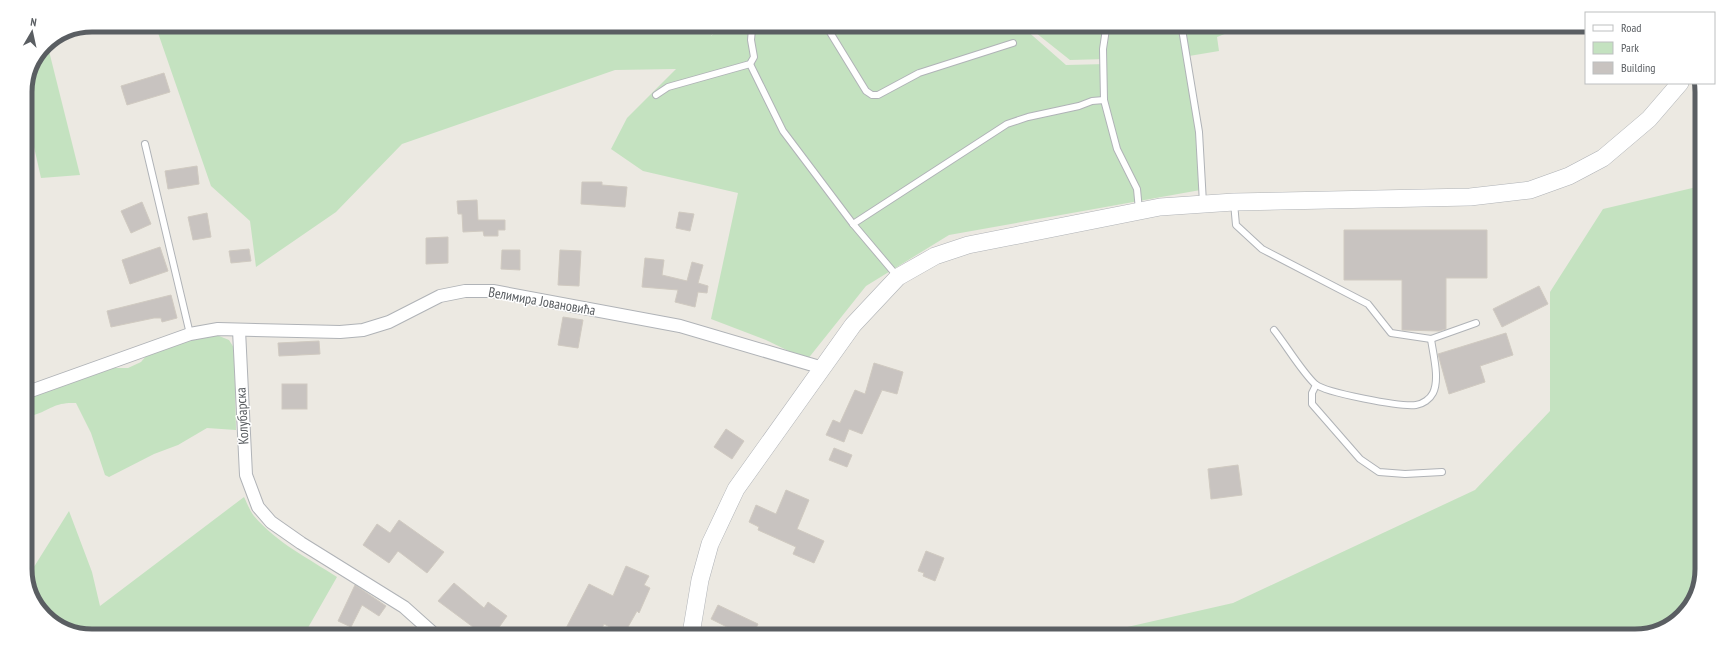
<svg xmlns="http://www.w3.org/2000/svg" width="1727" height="661" font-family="'PT Sans Narrow',sans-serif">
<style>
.green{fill:#c4e2c0}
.building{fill:#c8c3c0;stroke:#d0cac1}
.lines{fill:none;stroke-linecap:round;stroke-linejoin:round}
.lane-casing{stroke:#b0b3b7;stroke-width:8}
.street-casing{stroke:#b0b3b7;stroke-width:14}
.secondary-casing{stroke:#afb2b6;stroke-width:18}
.lane{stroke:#fff;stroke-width:6}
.street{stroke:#fff;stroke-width:12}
.secondary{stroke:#fff;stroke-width:17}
.labels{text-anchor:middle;stroke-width:3;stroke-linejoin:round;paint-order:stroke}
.street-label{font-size:14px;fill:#5a5e62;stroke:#fff}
.rim{fill:none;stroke:#5a5e62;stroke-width:5}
</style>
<rect width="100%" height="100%" fill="#ece9e2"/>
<!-- green -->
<g class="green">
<polygon points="716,29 711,36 718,29 1025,29 1066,65 1107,64 1107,59 1070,60 1031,29 1237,29 1217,37 1219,51 1189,56 1206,189 949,235 866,286 807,360 766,340 711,319 738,193 643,171 611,149 627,118 676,69 615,70 402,144 336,212 256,267 250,221 211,186 157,30"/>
<polygon points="47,43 80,175 41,178 25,107 25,88"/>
<polygon points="1701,186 1698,591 1673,625 1636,636 1092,635 1233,603 1475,490 1550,411 1550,292 1603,209"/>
<path d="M214,334l15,6 5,8 2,82 -29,-2 -29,17 -24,9 -45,23 -4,-2 -14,-42 -15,-30c-21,-1 -24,6 -42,12l-8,-7 2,-10 66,-25 19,-5h15l13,-6 6,-7 52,-19z"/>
<path d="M244,497c3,6 6,14 10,19 23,27 54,42 83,61l-32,56 -226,-1 -41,-23 -11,-31 42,-67 23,61 8,34z"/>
</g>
<!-- building -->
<g class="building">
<polygon points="164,73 170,92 127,105 121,86"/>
<polygon points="197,166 199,184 168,189 165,171"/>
<polygon points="582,182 602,182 602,185 627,187 625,207 581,204"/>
<polygon points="477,200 478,220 505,220 505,230 498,230 498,236 484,236 483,231 463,232 462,214 458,214 457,201"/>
<polygon points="142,202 151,224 131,233 121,211"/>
<polygon points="679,212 694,214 690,231 676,228"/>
<polygon points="207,213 211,237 193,240 188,217"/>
<polygon points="1344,230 1487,230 1487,278 1446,278 1446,329 1439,331 1402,330 1402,280 1344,280"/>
<polygon points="448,237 448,263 426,264 426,238"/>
<polygon points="160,247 168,271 130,284 122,260"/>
<polygon points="249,249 251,261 231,263 229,251"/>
<polygon points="502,250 520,250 520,270 501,269"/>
<polygon points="560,250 581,251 579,286 558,285"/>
<polygon points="645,258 664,260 662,275 687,281 692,262 703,265 698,283 708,286 707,293 698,292 695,307 675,302 678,290 642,287"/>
<polygon points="1539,286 1548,304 1502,327 1493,309"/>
<polygon points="171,295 177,318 162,322 161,318 154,318 111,327 107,311"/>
<polygon points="563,317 583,320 578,348 558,345"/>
<polygon points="1506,333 1513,355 1480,366 1485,382 1449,394 1438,354"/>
<polygon points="319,341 320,354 279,356 278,343"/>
<polygon points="874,363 903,372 897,394 882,390 862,434 849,429 844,442 826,435 833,420 840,423 855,390 865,394"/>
<rect x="282" y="384" width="25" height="25"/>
<polygon points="726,429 744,441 732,459 714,447"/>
<polygon points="834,448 852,455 847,467 829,460"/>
<polygon points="1238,465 1242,495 1211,499 1208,469"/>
<polygon points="786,490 809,500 797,529 824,541 814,563 793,554 796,547 758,530 759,527 749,522 756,505 776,514"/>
<polygon points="399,520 444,552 427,573 398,551 389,563 363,545 377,524 390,533"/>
<polygon points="926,551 944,558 935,581 923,576 924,573 918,571"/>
<polygon points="626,566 649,576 644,585 650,588 639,613 637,611 624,634 604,624 599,634 563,634 589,584 613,596"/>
<polygon points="454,583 484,608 488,602 507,616 495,633 481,633 438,601"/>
<polygon points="355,585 386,606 379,616 362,605 351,627 338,621"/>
<polygon points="718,605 758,624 753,634 731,634 733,630 711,619"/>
</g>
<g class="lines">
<defs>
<g id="lane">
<polyline points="828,29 866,91 872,95 878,95 919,73 1013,43"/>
<polyline points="1106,29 1103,49 1104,100 1117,149 1137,189 1139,210"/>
<polyline points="1182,29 1199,132 1203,203"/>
<polyline points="750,64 783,131 853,224 897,276"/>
<polyline points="656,95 668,87 750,64 754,57 751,40 752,29"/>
<polyline points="145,144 190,334"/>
<polyline points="1234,203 1236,225 1262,249 1368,304 1391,333 1431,339 1476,323"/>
<polyline points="853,224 1007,124 1028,117 1079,106 1092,101 1104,100"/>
<path d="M1274,330c12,15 28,42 41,54 11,9 86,23 101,21 7,-1 14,-6 17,-12 7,-14 0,-39 -2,-54"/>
<polyline points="1316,385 1312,393 1312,404 1360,459 1379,472 1405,474 1442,472"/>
</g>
<g id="street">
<polyline points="239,330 246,475 258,507 271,522 301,543 404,607 433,633"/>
<polyline points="25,393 190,334 218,329 340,332 363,330 389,322 440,296 465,291 493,291 680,326 823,368"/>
</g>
<polyline id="secondary" points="691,634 700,580 710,544 736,489 853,325 898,277 935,256 968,245 1160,207 1234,202 1470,197 1530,190 1569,176 1603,158 1649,119 1680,83"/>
</defs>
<!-- lane casing -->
<use href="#lane" class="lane-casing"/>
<!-- street casing -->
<use href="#street" class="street-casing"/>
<!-- secondary casing -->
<use href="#secondary" class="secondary-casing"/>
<!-- lane -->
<use href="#lane" class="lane"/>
<!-- street -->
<use href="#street" class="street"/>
<!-- secondary -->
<use href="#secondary" class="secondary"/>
</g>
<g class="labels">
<!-- street labels -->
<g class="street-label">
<text transform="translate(542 301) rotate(10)" y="5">Велимира Јовановића</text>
<text transform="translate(242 416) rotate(-93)" y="5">Колубарска</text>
</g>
</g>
<!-- crop -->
<path d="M0 0H1727V661H0ZM92 32H1635A60 60 0 0 1 1695 92V569A60 60 0 0 1 1635 629H92A60 60 0 0 1 32 569V92A60 60 0 0 1 92 32Z" fill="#fff" fill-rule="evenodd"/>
<path class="rim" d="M92 32H1635A60 60 0 0 1 1695 92V569A60 60 0 0 1 1635 629H92A60 60 0 0 1 32 569V92A60 60 0 0 1 92 32Z"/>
<!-- legend -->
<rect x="1585" y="12" width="130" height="72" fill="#ffffff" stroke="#bdbfc0"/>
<rect x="1593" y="25" width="20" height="6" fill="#ffffff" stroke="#bdbfc0"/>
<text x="1621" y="32" font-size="12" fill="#5a5e62">Road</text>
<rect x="1593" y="42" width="20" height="12" fill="#c4e2c0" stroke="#bdbfc0"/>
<text x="1621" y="52" font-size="12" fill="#5a5e62">Park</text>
<rect x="1593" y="62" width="20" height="12" fill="#c8c3c0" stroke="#bdbfc0"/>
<text x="1621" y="72" font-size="12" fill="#5a5e62">Building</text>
<!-- north arrow -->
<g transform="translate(32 32) rotate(9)" stroke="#ffffff" stroke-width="3" paint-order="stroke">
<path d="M0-3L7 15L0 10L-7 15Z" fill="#5a5e62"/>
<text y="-6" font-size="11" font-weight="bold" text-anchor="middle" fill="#5a5e62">N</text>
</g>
</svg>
